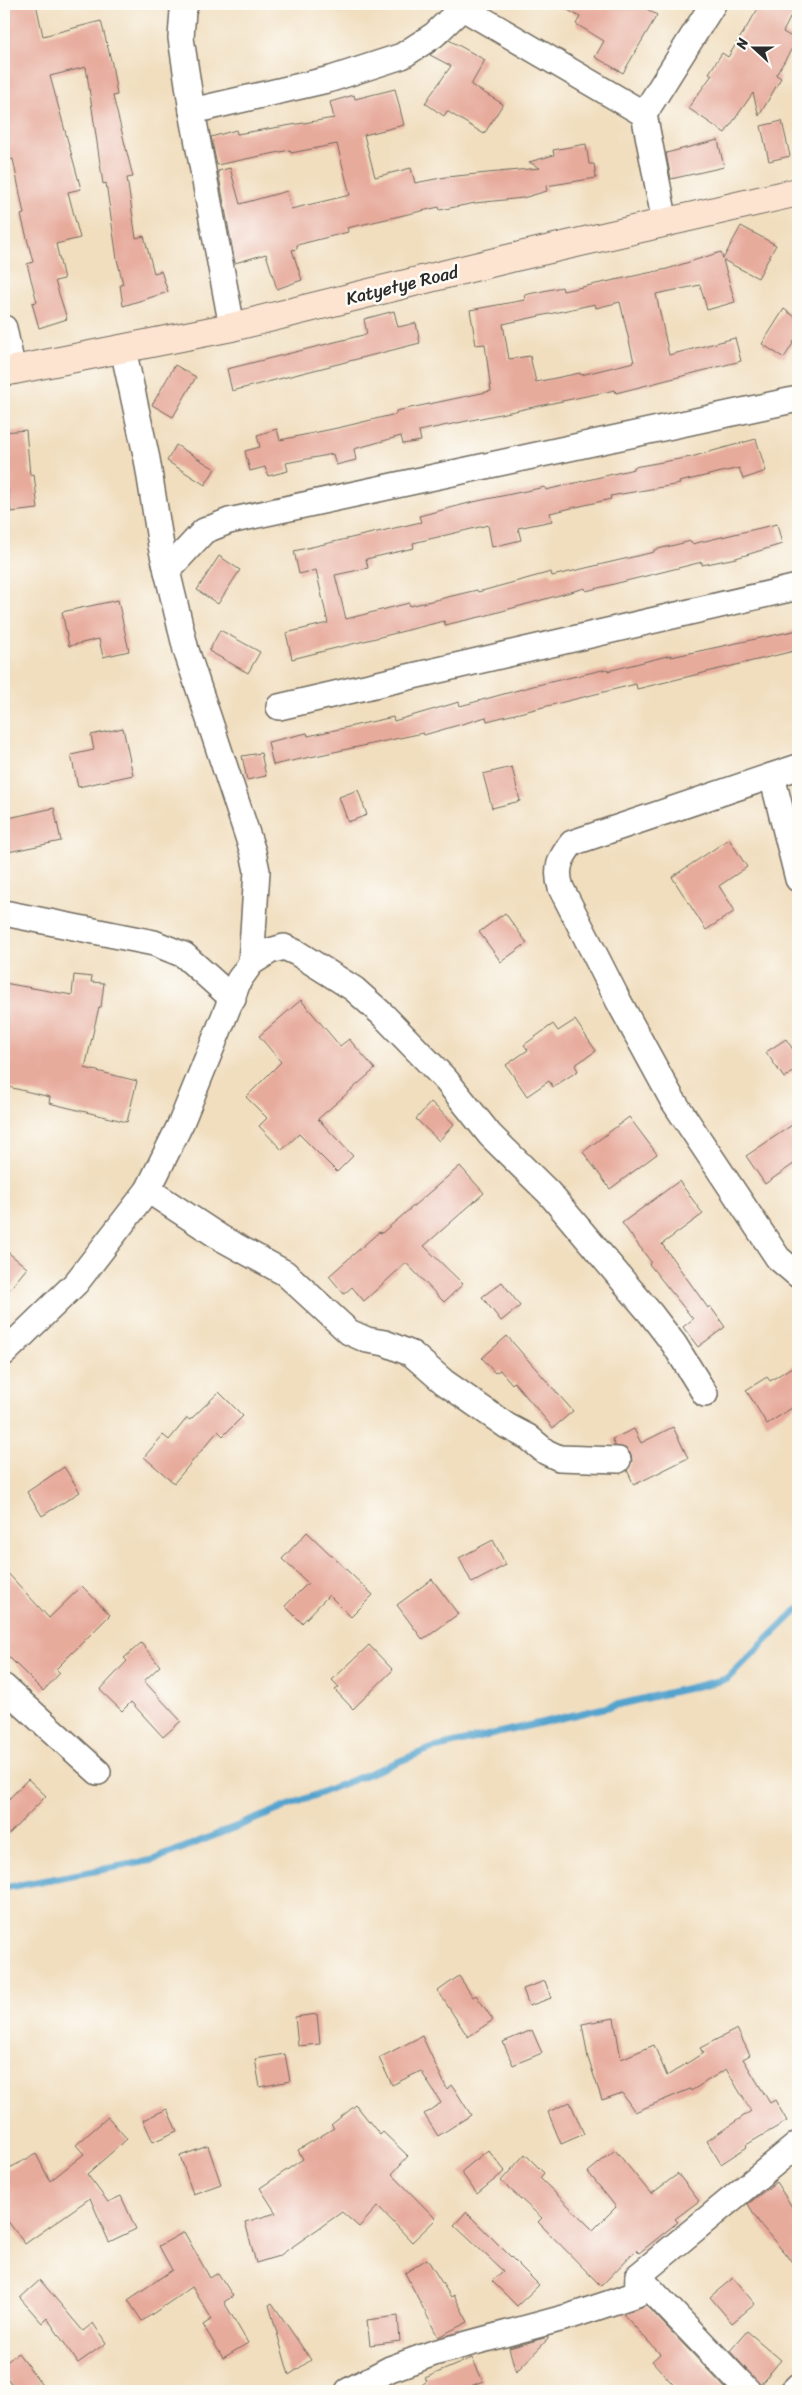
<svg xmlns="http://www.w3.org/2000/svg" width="802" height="2395" font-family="Sriracha,sans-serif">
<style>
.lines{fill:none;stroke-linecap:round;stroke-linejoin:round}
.stream{stroke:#52a3cd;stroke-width:7}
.building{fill:#e7ab9c;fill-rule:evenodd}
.street-casing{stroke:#706a5f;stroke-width:28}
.secondary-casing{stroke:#706a5f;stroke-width:30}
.street{stroke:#fff;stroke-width:25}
.secondary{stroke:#fde4d1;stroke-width:28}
.labels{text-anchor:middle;stroke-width:5;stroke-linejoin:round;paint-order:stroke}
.street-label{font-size:18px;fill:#2b2b2b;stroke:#fdfcf7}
</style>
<rect width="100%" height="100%" fill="#fdfcf7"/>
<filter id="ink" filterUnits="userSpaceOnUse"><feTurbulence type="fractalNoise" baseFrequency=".02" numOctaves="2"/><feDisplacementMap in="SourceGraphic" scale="10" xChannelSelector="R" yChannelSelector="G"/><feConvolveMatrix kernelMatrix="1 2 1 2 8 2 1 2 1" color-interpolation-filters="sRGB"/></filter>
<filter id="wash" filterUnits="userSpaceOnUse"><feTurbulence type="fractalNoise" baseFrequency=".0096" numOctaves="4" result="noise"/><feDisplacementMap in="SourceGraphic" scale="20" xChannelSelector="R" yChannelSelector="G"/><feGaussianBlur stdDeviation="1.12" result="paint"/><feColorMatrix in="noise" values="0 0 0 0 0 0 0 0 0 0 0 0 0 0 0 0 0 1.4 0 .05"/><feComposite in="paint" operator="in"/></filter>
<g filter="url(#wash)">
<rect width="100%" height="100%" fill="#f1debf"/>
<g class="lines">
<!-- stream -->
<polyline class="stream" points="4,1888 153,1860 430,1749 727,1679 798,1609"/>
</g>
<g id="blocks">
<!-- building -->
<g class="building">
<polygon points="24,4 36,4 43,36 101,21 112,64 117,95 113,96 133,177 127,178 136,238 144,236 154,273 161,271 168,292 123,306 120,285 123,284 117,259 106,183 103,184 86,67 50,76 81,189 68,192 80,238 56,244 64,279 55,281 67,319 39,328 32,303 37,302 27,264 33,262 21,215 24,214 13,159 4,161 4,8"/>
<polygon points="557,4 638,4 657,15 623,73 595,57 604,41 576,24 580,17"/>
<polygon points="761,4 797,4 783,32 797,40 776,75 781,78 759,116 753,93 725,133 688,108 712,75 709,73 722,53 728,57"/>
<polygon points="449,40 485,60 471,85 503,104 484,134 447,111 444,116 425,103 451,66 430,55"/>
<polygon points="395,89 404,125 364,135 375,177 411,168 415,183 446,177 540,168 529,162 554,155 553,150 586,144 589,164 594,164 596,178 546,186 547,191 523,198 475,203 440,210 439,207 347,228 348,232 297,245 297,249 292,250 302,280 277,289 266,254 235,263 218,171 230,168 240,204 287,191 291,209 350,195 337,144 291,153 290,150 217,165 211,137 236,130 237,134 334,118 330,102 354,95 355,99"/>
<polygon points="782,121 790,156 769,161 761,126"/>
<polygon points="718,140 724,167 671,179 666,153"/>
<path d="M741,226l35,19 -18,33 -35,-18 12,42 -28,8 -7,-25 -44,9 13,61 66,-17 6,23 -125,32 -1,-3 -196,41 2,10 -18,3 -2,-8 -47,13 2,11 -20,5 -3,-11 -47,9 2,8 -20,5 -3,-9 -15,4 -5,-20 15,-4 -3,-12 20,-6 3,11 62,-13 54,-13v-3l95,-20 -6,-47 -9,1 -6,-35 55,-10 -1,-5 38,-8 1,4 104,-22 54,-17 2,7zM620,302l14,60 -53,13 -1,-2 -44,9 -6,-26 -21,3 -6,-35 92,-20 1,4z"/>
<polygon points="784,309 798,319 798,335 784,358 762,344"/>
<polygon points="394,311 398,327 416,323 420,343 232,391 227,369 367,334 364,319"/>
<polygon points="175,365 196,377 173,417 152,405"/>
<polygon points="26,430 30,475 34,474 38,509 11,512 4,462 4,432"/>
<polygon points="756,439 766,471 743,479 739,468 679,482 680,484 610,496 611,499 550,513 552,521 518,528 521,540 492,547 488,525 413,543 414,548 366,559 368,568 335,575 346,619 409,603 410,606 477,590 478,592 551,572 552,576 654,552 654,550 691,541 692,544 777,524 782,544 736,558 702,565 702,562 586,591 585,588 484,616 445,625 444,621 292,659 286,633 328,623 316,570 299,574 294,551 421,522 419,516 473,502 545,487 546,490 634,469 634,467 691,457"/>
<polygon points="176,445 215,469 205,485 167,461"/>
<polygon points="219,556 240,570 218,604 197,590"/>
<polygon points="118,600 129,651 103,657 99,639 69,646 62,612"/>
<polygon points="220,630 260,652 248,673 209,651"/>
<polygon points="798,630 798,650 637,689 636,684 487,721 486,717 424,735 423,733 273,765 268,742 307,733 308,736 393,717 394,721 459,702 460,706 533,686 607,669 608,671 671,655 671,657"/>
<polygon points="123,728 133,775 78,787 71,755 94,750 91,735"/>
<polygon points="261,753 266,776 247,780 242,756"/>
<polygon points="512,767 520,801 492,808 483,774"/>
<polygon points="358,790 367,815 348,822 339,797"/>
<polygon points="54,808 61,841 8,852 4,819"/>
<polygon points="729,839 747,867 719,886 735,911 706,930 672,877"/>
<polygon points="505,913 527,943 501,962 479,932"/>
<polygon points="74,975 92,977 91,982 104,983 101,1007 99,1007 85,1068 137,1081 127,1122 49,1103 50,1097 4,1086 4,983 72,995"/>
<polygon points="301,1000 340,1046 349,1039 375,1069 318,1119 353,1156 337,1172 299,1134 282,1150 259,1126 267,1118 246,1097 281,1062 259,1036"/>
<polygon points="575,1020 596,1051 575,1065 578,1071 553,1087 549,1081 527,1096 506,1065 528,1050 524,1045 553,1024 558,1031"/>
<polygon points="786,1039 798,1057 798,1068 784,1078 766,1052"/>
<polygon points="431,1102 454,1124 439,1141 416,1119"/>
<polygon points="629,1117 657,1154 610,1189 583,1152"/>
<polygon points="798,1121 798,1161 765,1184 746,1156"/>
<polygon points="460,1166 484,1193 424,1246 463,1284 444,1302 406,1263 364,1301 352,1287 344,1294 329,1276 379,1232 382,1233"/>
<polygon points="679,1181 703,1214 662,1244 708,1308 710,1306 725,1327 698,1347 683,1327 693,1319 649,1264 651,1262 622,1223"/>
<polygon points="4,1249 27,1268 4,1296"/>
<polygon points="502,1282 520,1306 501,1321 482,1297"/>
<polygon points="507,1336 573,1411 553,1428 514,1382 512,1384 500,1370 495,1373 482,1358"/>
<polygon points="798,1363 798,1404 767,1424 746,1390 767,1377 770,1381"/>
<polygon points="219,1392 243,1416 223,1436 218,1431 174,1483 144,1457 163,1435 169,1440 187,1418 190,1420"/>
<polygon points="673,1427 688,1458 634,1485 627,1470 632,1461 631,1454 625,1448 615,1446 612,1439 634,1429 641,1443"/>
<polygon points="64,1467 80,1492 42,1516 27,1492"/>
<polygon points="307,1532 373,1595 351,1617 329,1595 302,1623 285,1606 308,1583 282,1559"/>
<polygon points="493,1540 506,1565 472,1583 459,1558"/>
<polygon points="4,1569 49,1618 82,1586 110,1615 56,1669 60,1673 43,1691 4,1652"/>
<polygon points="432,1579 458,1614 423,1640 397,1605"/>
<polygon points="141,1643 160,1666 144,1681 181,1721 163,1737 131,1702 122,1711 100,1690 127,1661 124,1658"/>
<polygon points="369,1645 393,1670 353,1709 335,1690 339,1687 332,1680"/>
<polygon points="28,1779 46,1796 4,1839 4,1804"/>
<polygon points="459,1976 473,1997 476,1995 493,2020 468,2037 438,1991"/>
<polygon points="545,1981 551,1998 529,2006 523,1989"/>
<polygon points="317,2014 320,2044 298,2046 295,2017"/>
<polygon points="614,2018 621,2059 654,2045 667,2076 703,2053 700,2048 737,2029 750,2055 743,2059 770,2103 775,2100 787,2121 746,2145 747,2147 721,2164 707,2141 751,2111 726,2069 691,2091 690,2089 635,2112 622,2093 602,2100 588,2058 582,2024"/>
<polygon points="532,2030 542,2053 513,2065 503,2042"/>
<polygon points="422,2036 447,2089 452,2085 471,2115 438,2136 424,2114 441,2103 421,2071 392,2085 379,2058"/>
<polygon points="285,2054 290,2081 260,2087 255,2059"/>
<polygon points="570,2102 584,2134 561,2144 548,2112"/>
<polygon points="356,2105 380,2135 383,2132 408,2156 392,2174 436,2219 412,2242 378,2206 359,2227 342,2212 279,2256 256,2263 245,2222 276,2213 260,2188 303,2159 298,2150 334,2128 331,2125"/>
<polygon points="167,2109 177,2131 153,2142 143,2120"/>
<polygon points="108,2117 127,2139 87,2174 108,2202 121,2196 136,2229 109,2242 90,2198 25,2244 4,2216 4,2171 36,2154 50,2181 84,2154 76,2145"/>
<polygon points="208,2146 221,2184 193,2194 180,2156"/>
<polygon points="488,2150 505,2171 477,2194 461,2172"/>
<polygon points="615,2150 651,2194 678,2174 699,2201 675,2219 678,2222 639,2253 636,2250 601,2286 538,2222 542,2218 501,2181 525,2154 544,2173 540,2178 593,2230 616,2207 588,2172"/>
<polygon points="776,2182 798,2216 798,2269 760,2224 748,2204"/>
<polygon points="466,2212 539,2285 517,2306 492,2281 503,2271 454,2225"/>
<polygon points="184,2232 210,2278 218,2273 233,2296 224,2302 248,2343 223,2358 203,2325 212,2319 192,2287 142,2321 128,2300 172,2270 159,2246"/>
<polygon points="427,2259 451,2297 454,2295 468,2322 438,2337 405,2273"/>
<polygon points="733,2278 755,2304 732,2323 710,2297"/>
<polygon points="40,2280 83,2331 93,2323 106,2343 78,2363 47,2318 42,2323 20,2298"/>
<polygon points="272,2303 311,2360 289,2375 269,2305"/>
<polygon points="646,2305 728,2391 679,2391 652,2361 660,2354 623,2314"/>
<polygon points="398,2316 400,2341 370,2345 367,2320"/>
<polygon points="747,2331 781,2360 760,2385 730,2351"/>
<polygon points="548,2337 548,2339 516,2372 509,2348"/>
<polygon points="18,2353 47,2391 17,2391 4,2374 4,2364"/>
<polygon points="472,2358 483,2381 459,2391 414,2391 427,2381 425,2378"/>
</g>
</g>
</g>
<g filter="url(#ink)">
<use href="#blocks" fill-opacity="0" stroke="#706a5f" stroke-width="1"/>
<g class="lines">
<defs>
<g id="street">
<polyline points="186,4 183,10 181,38 192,111 232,327"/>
<polyline points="456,4 644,114"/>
<polyline points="192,111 331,79 402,56 434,35 462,8"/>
<polyline points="665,223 644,114 713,4"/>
<polyline points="4,328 13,371"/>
<polyline points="123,349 147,459 161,546 186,650 253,852 257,871 251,963"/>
<polyline points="167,571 204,531 229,521 798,399"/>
<polyline points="279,707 798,587"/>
<path d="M798,767l-226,76c-12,15 -17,26 -11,45l58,114 53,97 106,159 20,17"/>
<polyline points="772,776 798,879"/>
<polyline points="4,913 154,943 184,955 233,999"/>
<polyline points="148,1190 221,1238 285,1273 349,1332 367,1340 385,1343 412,1354 444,1382 507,1426 528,1437 546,1452 559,1458 618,1460"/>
<polyline points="4,1353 76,1283 148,1190 181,1123 239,980 251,963 270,951 284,947 297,953 354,989 382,1014 446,1080 490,1135 549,1193 651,1314 674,1344 705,1394"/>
<polyline points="4,1687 98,1772"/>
<polyline points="638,2276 748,2391"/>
<polyline points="348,2391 390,2369 434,2353 571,2316 637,2294 638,2276 798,2144"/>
<polyline points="793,2391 798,2386"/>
</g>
<polyline id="secondary" points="4,372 232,327 511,258 798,192"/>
</defs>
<!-- street casing -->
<use href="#street" class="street-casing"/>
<!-- secondary casing -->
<use href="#secondary" class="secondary-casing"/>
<!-- street -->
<use href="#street" class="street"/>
<!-- secondary -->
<use href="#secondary" class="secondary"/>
</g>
</g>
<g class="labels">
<!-- street labels -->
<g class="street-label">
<text transform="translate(402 285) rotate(-14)" y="6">Katyetye Road</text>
</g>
</g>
<!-- margin -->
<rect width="802" height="2395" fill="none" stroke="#fdfcf7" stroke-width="20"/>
<!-- north arrow -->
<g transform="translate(754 48) rotate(291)" stroke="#fdfcf7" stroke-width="4" paint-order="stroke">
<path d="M0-4L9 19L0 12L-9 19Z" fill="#2b2b2b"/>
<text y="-8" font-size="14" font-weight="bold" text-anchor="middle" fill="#2b2b2b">N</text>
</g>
</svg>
